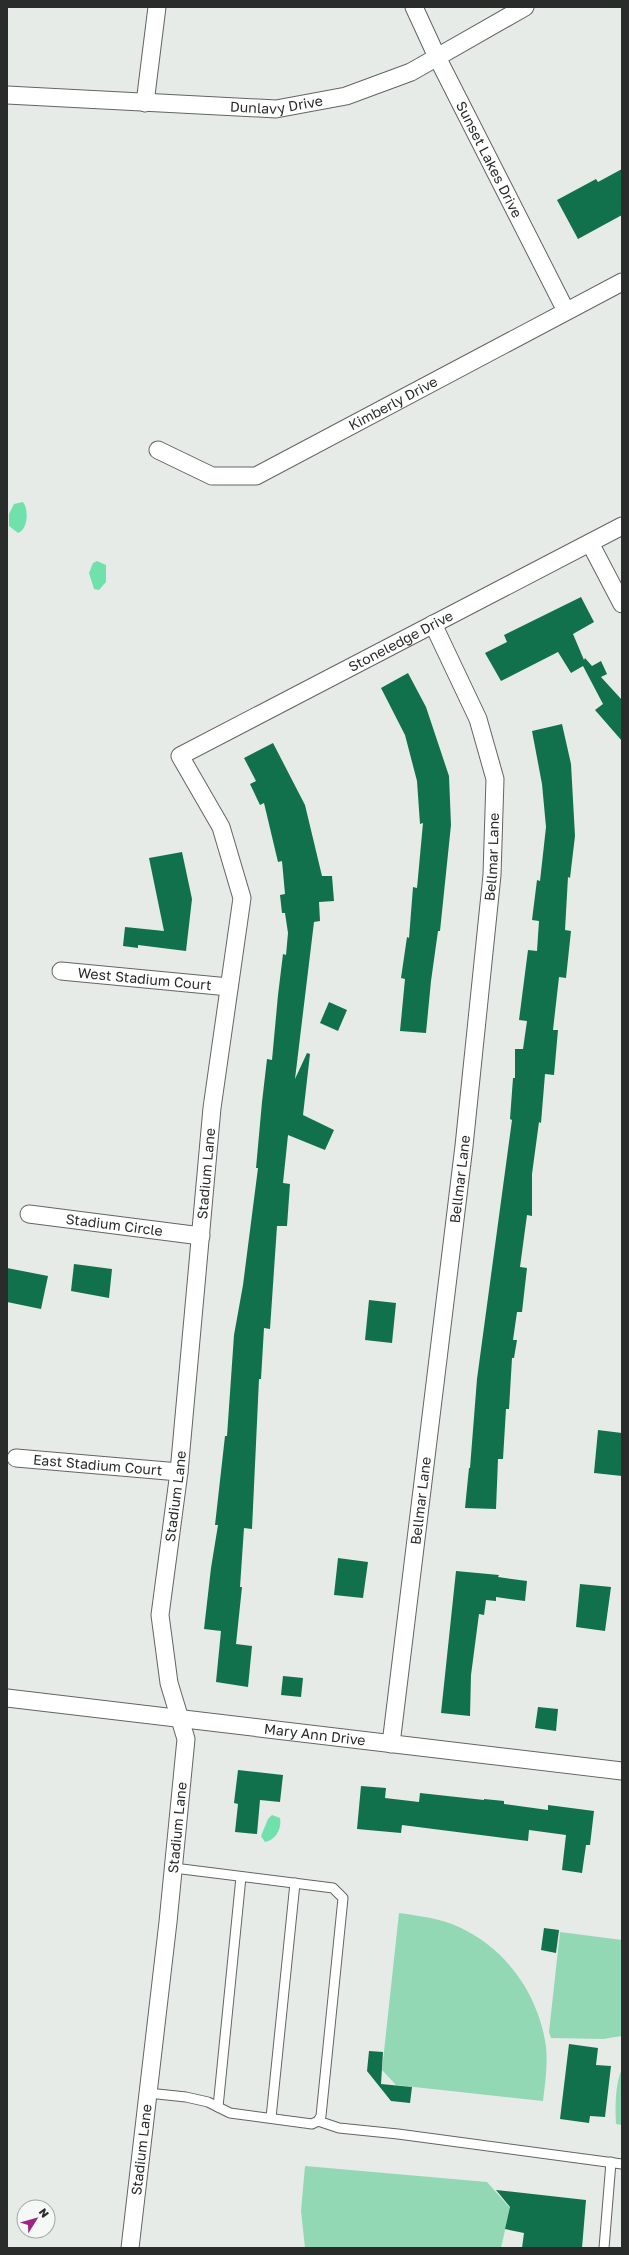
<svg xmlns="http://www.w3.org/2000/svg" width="629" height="2255" font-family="'Golos Text',sans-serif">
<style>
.green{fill:#92d8b4}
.water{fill:#71e1ac}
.building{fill:#11714d}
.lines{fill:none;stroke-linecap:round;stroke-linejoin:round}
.service-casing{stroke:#616563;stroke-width:11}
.minor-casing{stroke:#616563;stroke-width:19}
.service{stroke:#fff;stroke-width:9}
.minor{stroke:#fff;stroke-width:17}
.labels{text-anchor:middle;stroke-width:4;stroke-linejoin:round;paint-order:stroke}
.street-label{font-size:14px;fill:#2a2c2b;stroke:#f4f9f6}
</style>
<rect width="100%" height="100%" fill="#e6ebe8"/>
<!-- green -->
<g class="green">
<path d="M399,1913c20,3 41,5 60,14 48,22 80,68 87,120 2,18 -1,37 -3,54l-147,-16 -14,-15z"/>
<polygon points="560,1932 622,1940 622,2036 603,2039 551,2038 549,2032"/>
<path d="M622,2068v57l-6,-1c-1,-18 -1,-38 6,-56z"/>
<polygon points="305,2166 487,2182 510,2208 501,2248 305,2248 301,2211"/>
</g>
<!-- water -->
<g class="water">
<path d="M23,502c6,8 5,27 -5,31l-9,-7v-12l5,-10z"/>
<polygon points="97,561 106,565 106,582 99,590 94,589 89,573 93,563"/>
<path d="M272,1815l8,3c2,10 -4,22 -15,24l-4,-6 7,-17z"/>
</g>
<!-- building -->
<g class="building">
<polygon points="622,169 622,215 578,239 557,200 596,179 598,182"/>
<polygon points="581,597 594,622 573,634 584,660 585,658 592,666 601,661 607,674 601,677 622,700 622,741 595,710 603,704 583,666 571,673 558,652 501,681 485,653 507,642 504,635"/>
<polygon points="408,673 426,707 449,776 451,825 440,931 438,931 431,981 426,1033 400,1031 405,979 401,978 407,937 409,938 413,887 417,888 423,823 420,824 417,781 405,735 381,688"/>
<polygon points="562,724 571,764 575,836 570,878 568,877 565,930 571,931 566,978 559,977 553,1030 558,1030 554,1075 545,1074 541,1123 539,1122 532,1174 532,1216 527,1215 520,1267 527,1268 522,1312 517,1312 513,1340 517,1340 514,1358 512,1358 509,1409 506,1409 503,1459 498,1459 496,1509 465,1508 469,1468 470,1468 477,1379 512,1120 510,1119 513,1078 515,1078 515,1049 523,1049 527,1021 519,1020 528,950 537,951 539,921 532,920 537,880 540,881 546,827 542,784 532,731"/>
<polygon points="273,743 305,805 322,876 332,876 334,901 319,902 320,921 314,922 295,1079 307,1053 310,1054 303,1115 334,1130 325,1150 288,1135 283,1183 290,1184 287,1226 277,1226 270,1329 264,1328 261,1379 259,1379 252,1529 244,1528 240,1587 242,1587 236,1644 252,1646 248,1687 216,1682 221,1631 204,1629 211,1568 218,1525 215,1525 225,1436 227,1436 234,1335 243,1285 258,1168 256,1168 262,1102 267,1059 272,1060 278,995 283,954 286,955 288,933 285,913 282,913 280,895 285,894 282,861 278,862 264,803 260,805 250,784 256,781 244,758"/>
<polygon points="182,852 192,899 186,951 138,945 138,948 123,946 125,927 164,931 149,858"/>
<polygon points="329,1002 347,1010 338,1031 320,1023"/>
<polygon points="74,1264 112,1269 109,1298 71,1291"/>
<polygon points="7,1268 48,1276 41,1309 7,1302"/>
<polygon points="369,1300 396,1303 392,1343 365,1340"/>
<polygon points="598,1430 622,1433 622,1476 594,1473"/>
<polygon points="338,1558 368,1562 363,1598 334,1595"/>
<polygon points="456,1571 499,1575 498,1577 527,1581 525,1601 496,1597 496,1601 486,1600 484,1615 479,1614 471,1675 470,1716 441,1713"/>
<polygon points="580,1584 611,1587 605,1631 576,1627"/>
<polygon points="283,1676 303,1678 301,1697 281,1695"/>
<polygon points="538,1707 558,1709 556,1731 535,1728"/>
<polygon points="238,1770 283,1775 280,1802 260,1800 257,1834 235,1832 238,1804 234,1803"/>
<polygon points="361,1786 386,1788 385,1798 419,1802 420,1793 484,1800 484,1799 504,1801 504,1804 548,1810 548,1805 594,1811 590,1845 586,1845 582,1873 562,1870 566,1835 529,1830 528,1841 402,1825 401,1833 357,1829"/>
<polygon points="544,1928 559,1930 556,1953 541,1950"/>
<polygon points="569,2044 598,2048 596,2065 611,2066 605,2117 590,2116 589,2123 560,2119"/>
<polygon points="369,2051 383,2052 381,2084 412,2087 410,2103 391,2101 367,2071"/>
<polygon points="496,2190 586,2200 582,2248 522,2248 524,2233 505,2229 510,2207"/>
</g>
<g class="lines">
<defs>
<g id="service">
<polyline points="148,2093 186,2097 208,2102 230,2113 312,2124 318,2121 321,2116 343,1898 333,1888 174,1868"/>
<polyline points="218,2107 241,1877"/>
<polyline points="271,2118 295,1883"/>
<polyline points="318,2121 339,2128 398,2134 622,2164"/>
<polyline points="604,2248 611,2162"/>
</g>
<g id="minor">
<path id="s1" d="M414,7l23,50 129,254"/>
<path id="s2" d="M7,95l269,14 70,-13 65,-24 114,-65"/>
<polyline points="145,103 157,7"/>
<path id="s3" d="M158,450l54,26h44l366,-194"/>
<polyline points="590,543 622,604"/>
<path id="s4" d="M61,971l168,16"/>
<path id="s5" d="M29,1214l172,22"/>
<path id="s6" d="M16,1458l163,14"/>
<path id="s7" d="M7,1698l615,73"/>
<path id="s8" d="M391,1744l73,-598 28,-271 3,-96 -17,-60 -45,-95"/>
<path id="s9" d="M130,2248l38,-326 18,-183 -17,-56 -9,-68 19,-143 33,-364 30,-210 -21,-71 -41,-71 442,-230"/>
</g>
</defs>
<!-- service casing -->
<use href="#service" class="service-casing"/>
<!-- minor casing -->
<use href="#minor" class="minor-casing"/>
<!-- service -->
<use href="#service" class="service"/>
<!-- minor -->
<use href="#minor" class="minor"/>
</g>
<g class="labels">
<!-- street labels -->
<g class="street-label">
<text dy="5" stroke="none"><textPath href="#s2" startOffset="270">Dunlavy Drive</textPath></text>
<text dy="5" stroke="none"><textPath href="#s1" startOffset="170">Sunset Lakes Drive</textPath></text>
<text dy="5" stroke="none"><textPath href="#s3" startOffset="259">Kimberly Drive</textPath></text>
<text dy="5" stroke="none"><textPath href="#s9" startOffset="1766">Stoneledge Drive</textPath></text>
<text dy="5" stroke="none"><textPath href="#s8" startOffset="893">Bellmar Lane</textPath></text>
<text dy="5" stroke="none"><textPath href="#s4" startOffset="84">West Stadium Court</textPath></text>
<text dy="5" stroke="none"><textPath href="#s9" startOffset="1083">Stadium Lane</textPath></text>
<text dy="5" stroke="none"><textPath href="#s8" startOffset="569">Bellmar Lane</textPath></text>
<text dy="5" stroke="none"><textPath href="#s5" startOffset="86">Stadium Circle</textPath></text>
<text dy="5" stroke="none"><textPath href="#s6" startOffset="82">East Stadium Court</textPath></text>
<text dy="5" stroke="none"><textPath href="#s9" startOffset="759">Stadium Lane</textPath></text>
<text dy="5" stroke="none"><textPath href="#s8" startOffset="245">Bellmar Lane</textPath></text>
<text dy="5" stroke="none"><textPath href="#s7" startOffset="310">Mary Ann Drive</textPath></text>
<text dy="5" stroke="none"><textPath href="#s9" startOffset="423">Stadium Lane</textPath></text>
<text dy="5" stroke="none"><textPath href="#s9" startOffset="99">Stadium Lane</textPath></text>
</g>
</g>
<!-- border -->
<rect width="629" height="2255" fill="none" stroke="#2a2c2b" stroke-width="16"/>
<!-- north arrow -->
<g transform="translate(36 2219) rotate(53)"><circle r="19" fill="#f4f9f6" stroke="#a3a7a5"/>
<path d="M0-3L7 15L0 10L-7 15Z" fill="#9b2682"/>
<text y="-6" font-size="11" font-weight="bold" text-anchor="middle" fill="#2a2c2b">N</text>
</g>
</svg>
